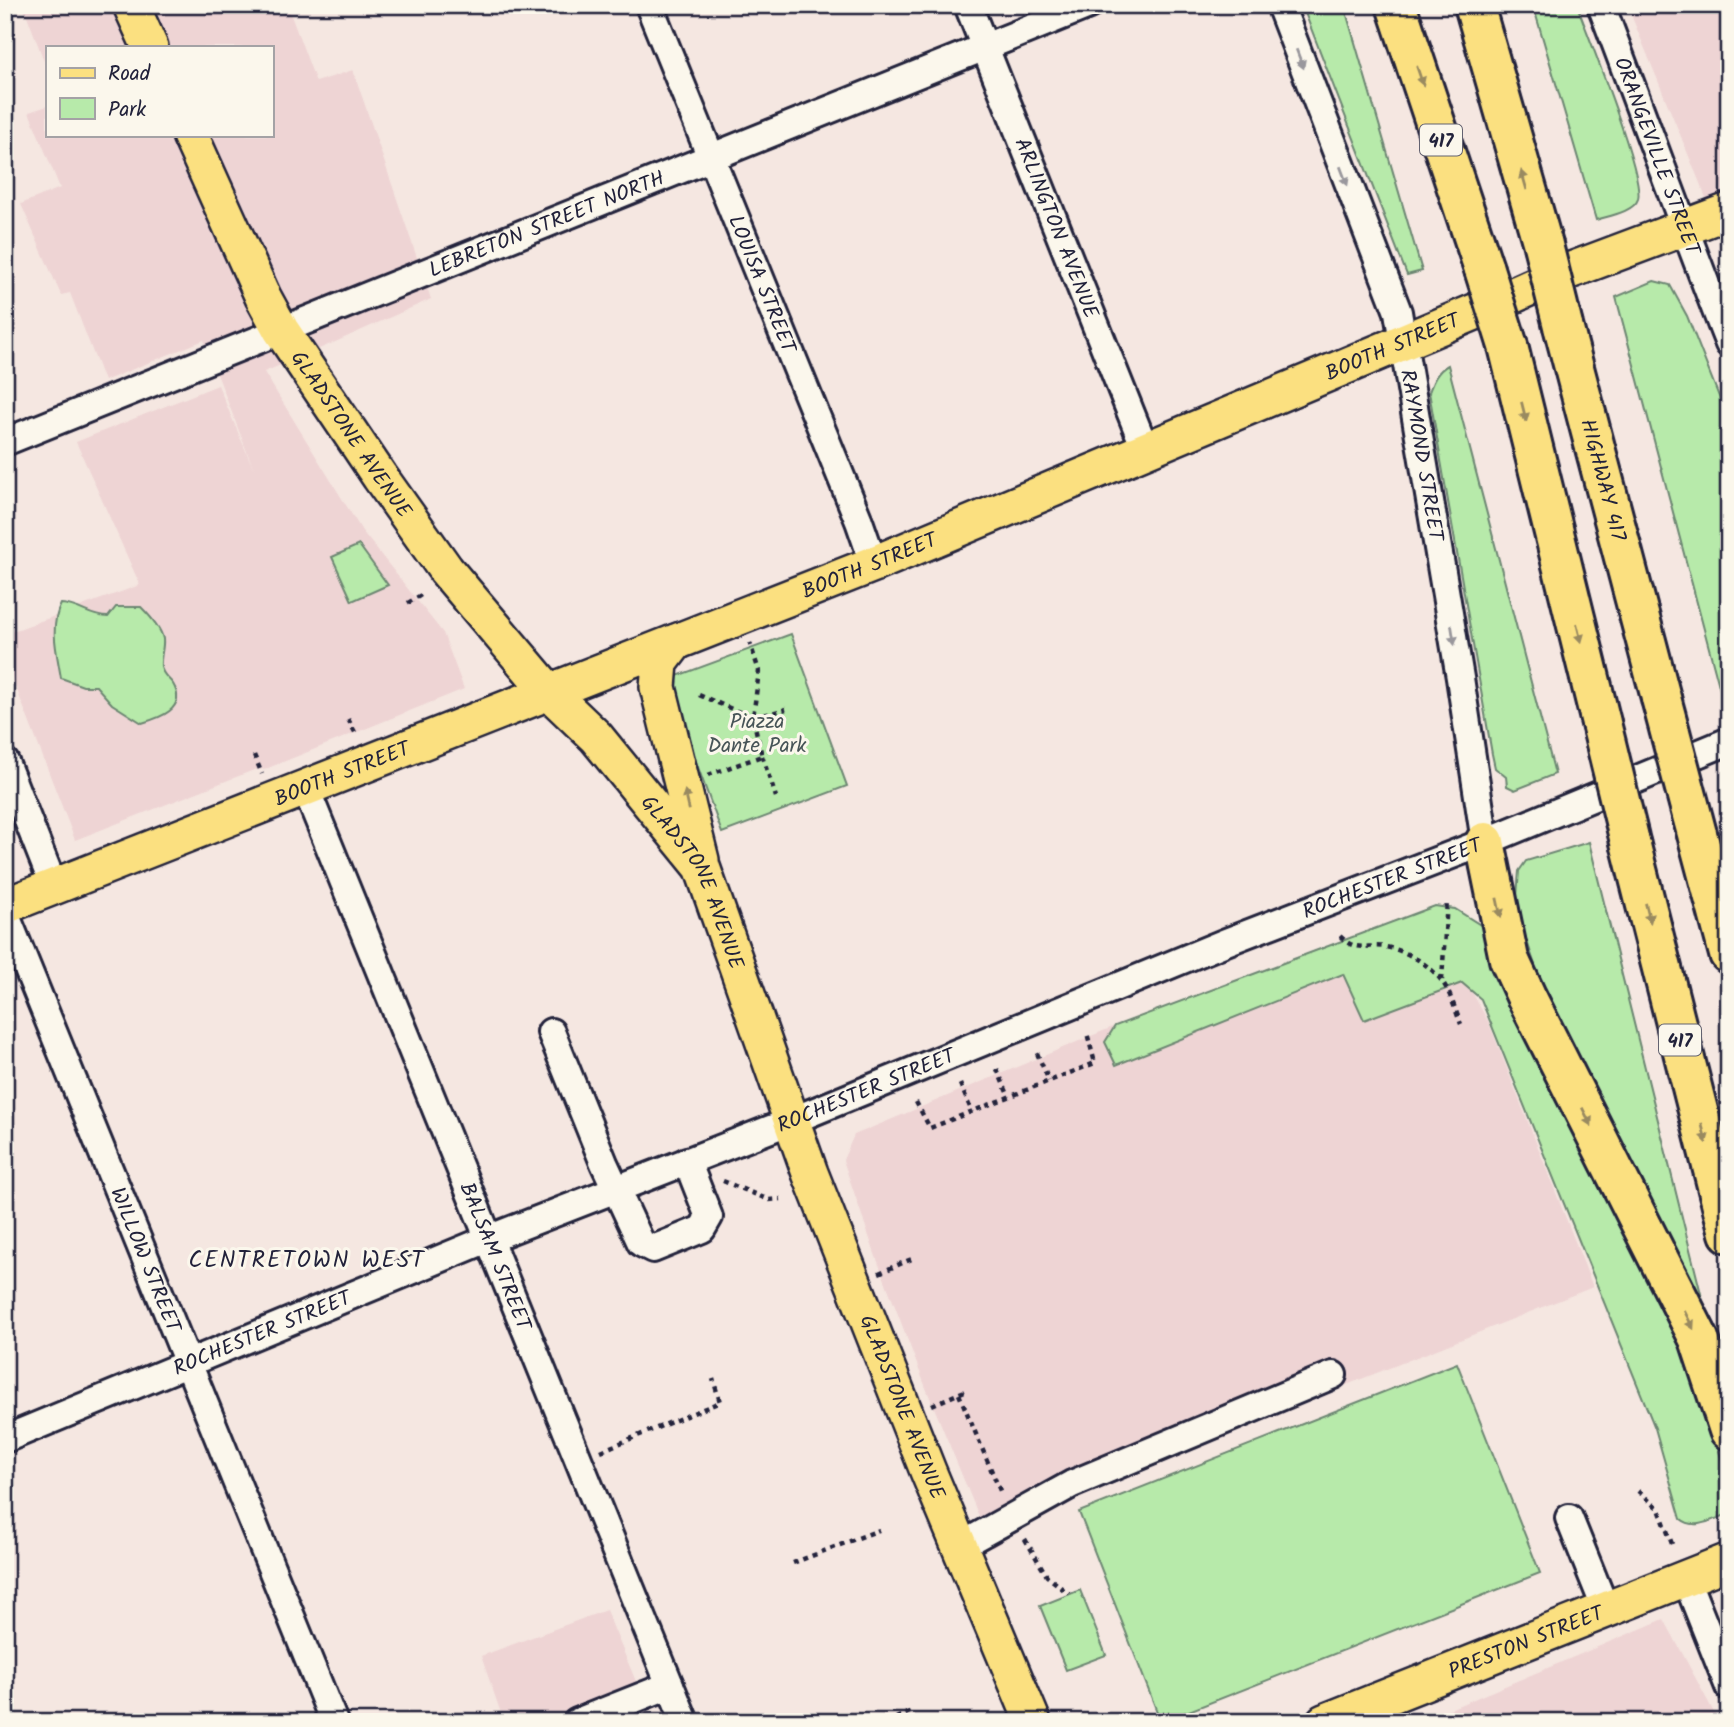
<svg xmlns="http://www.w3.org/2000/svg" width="1734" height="1727" font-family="Kalam,sans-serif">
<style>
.built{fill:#eed4d4}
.green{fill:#b7eaaa;stroke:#6c8672;stroke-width:2}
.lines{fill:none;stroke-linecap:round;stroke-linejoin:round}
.minor-casing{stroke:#22223b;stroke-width:32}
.major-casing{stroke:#22223b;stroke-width:40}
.highway-casing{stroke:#22223b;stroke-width:44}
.path{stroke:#22223b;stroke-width:4.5;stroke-dasharray:5 5;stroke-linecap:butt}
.minor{stroke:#fbf7ec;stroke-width:26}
.major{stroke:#fbe080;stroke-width:35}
.highway{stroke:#fbe080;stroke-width:38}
.highway-bridge-casing{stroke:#22223b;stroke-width:44;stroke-linecap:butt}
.highway-bridge{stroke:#fbe080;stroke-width:38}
.oneway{fill:#99979c}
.oneway2{fill:#998a61}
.labels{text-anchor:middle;stroke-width:6;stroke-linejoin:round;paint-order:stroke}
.shield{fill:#fbf7ec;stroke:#636270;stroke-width:2}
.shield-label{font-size:19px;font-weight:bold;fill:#22223b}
.street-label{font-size:21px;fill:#22223b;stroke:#fbf7ec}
.park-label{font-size:21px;fill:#475457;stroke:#fbf7ec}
.neighbourhood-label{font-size:23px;letter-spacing:2px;fill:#22223b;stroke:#fbf7ec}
</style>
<rect width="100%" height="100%" fill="#f5e7e1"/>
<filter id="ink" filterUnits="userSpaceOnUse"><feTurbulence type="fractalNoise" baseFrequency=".0143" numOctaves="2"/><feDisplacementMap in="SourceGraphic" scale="14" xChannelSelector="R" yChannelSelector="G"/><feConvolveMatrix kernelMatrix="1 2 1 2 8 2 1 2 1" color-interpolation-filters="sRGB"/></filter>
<g filter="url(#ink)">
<!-- built -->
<g class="built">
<polygon points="23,5 287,5 316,82 353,70 431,299 333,343 264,372 362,531 443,633 464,689 268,768 254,770 75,840 5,659 5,634 140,585 76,442 218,385 254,470 204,340 104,381 70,293 61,295 21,204 60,188 29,112 47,106 47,135 271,135 271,47 47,47 47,69"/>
<polygon points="1627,5 1729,5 1729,254"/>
<polygon points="1426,909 1489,1023 1593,1287 1072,1494 992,1548 926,1388 875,1254 843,1160 854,1135 1115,1026"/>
<polygon points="606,1610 653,1722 499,1722 503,1719 481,1656"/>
<polygon points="1664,1619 1719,1722 1419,1722"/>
</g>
<!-- green -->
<g class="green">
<polygon points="1302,5 1344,5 1422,271 1407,275"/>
<path d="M1533,5h44c11,31 68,171 61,194 -4,13 -30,17 -42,21z"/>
<polygon points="1654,281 1670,285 1687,316 1729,422 1729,699 1723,701 1616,297"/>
<path d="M1448,365l107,409 -40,16 -8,-4 -1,-9 -11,-9 -3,-14 -63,-362c4,-11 8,-21 19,-27z"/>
<polygon points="359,545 388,585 352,601 332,557"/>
<path d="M61,604c19,1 28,13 47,13l8,-10h25c8,8 20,21 22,32 1,9 -3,18 -2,28 2,9 7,10 12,17 15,25 -14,34 -31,39l-30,-19 -16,-18h-13l-22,-8c-4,-25 -12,-51 0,-74z"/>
<polygon points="791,634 847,786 722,833 666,680"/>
<polygon points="1589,842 1709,1326 1553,1018 1516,909 1519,871 1526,861"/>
<path d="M1435,906l20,3 27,17 209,439 38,117v32c-16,5 -34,17 -48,5l-26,-91 -174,-429 -19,-16 -98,37 -21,-46 -227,91 -11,-23 10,-16z"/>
<polygon points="1457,1363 1540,1573 1161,1722 1079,1512"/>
<polygon points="1080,1590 1106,1655 1066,1670 1040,1606"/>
</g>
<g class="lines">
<defs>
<g id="minor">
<path id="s1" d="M649,5l210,516 15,43"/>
<path id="s2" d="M968,5l178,446"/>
<path id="s3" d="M1280,5l118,307 62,366 25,164"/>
<path id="s4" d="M1601,5c43,113 84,227 128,339"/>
<path id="s5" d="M5,442l1084,-437"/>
<polyline points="5,762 54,887"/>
<path id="s6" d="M306,789l379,933"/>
<path id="s7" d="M5,913l329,809"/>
<polyline points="551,1032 604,1163 641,1243 653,1249 702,1229 709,1217 687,1161"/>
<path id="s8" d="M5,1439l483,-200 303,-118 435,-179 259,-100 244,-101"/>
<polyline points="1569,1518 1606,1610"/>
<polyline points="960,1546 1072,1484 1333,1375"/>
<polyline points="1686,1579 1729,1687"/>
<polyline points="577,1722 670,1685"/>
</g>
<g id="major">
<polyline points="131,5 150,47"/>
<path id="s9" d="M190,135l73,162 18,33 99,147 66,93 103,122 47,45 106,130 108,306 118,298 105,251"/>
<polyline points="676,642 660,663 658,687 701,860"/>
<path id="s10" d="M5,906l869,-342 622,-261 57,-26 176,-66"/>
<path id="s11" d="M1324,1722l405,-161"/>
</g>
<g id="highway">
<polyline points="1396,5 1484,269"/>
<polyline points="1474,5 1543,245"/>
<path id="s12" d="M1563,326l98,372"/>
<polyline points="1508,346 1601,723"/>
<polyline points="1697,834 1729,954"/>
<polyline points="1485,842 1509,959 1526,996 1699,1339 1729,1430"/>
<polyline points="1631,846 1729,1233"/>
</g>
</defs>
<!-- minor casing -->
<use href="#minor" class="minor-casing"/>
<!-- major casing -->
<use href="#major" class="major-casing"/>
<!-- highway casing -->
<use href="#highway" class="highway-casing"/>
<!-- path -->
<g class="path">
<polyline points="1728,5 1729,7"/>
<polyline points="408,603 421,595"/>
<polyline points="699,695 753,718 786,709"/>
<polyline points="348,719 357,736"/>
<polyline points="254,755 262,774"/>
<polyline points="762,756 776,797"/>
<polyline points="708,775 762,756 753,718 759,671 750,643"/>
<path d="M1340,936c17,17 24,8 45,11 20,3 44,17 56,33 9,11 14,30 20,44"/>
<polyline points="1442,980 1447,901"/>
<polyline points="1037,1053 1049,1081"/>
<polyline points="997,1069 1009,1097"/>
<polyline points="960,1084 972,1112"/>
<polyline points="916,1102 930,1128 1095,1063 1087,1033"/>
<polyline points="723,1181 769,1200 781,1199"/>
<polyline points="879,1273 914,1258"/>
<polyline points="959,1394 1001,1493"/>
<polyline points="932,1405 967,1390"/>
<polyline points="601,1451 720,1402 713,1379"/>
<polyline points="1638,1491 1659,1509 1672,1544"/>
<polyline points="1025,1539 1047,1576 1069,1594"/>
<polyline points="793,1563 879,1530"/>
<polyline points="887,1722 914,1710"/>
</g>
<!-- minor -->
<use href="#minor" class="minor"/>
<!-- major -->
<use href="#major" class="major"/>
<!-- highway -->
<use href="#highway" class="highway"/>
<defs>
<g id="highway-bridge">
<polyline points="1543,245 1563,326"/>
<polyline points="1484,269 1508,346"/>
<polyline points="1661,698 1697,834"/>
<polyline points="1601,723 1631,846"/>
</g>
</defs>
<!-- highway-bridge casing -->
<use href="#highway-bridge" class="highway-bridge-casing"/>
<!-- highway-bridge -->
<use href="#highway-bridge" class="highway-bridge"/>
</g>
<!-- one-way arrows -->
<defs><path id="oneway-solid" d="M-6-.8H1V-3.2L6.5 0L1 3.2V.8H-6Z" transform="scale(1.75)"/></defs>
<g class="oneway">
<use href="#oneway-solid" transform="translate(1300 59) rotate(69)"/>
<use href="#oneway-solid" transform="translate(1344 176) rotate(69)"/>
<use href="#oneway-solid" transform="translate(1453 635) rotate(81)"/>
</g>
<g class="oneway2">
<use href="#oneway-solid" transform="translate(1420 76) rotate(71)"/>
<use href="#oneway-solid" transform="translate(1524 180) rotate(-106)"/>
<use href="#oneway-solid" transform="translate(1524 412) rotate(76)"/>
<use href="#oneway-solid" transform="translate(1579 633) rotate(76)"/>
<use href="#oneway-solid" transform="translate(687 800) rotate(-103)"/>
<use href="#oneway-solid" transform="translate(1499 908) rotate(78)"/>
<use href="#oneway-solid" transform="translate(1648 913) rotate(76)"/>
<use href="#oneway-solid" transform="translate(1587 1117) rotate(63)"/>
<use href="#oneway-solid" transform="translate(1704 1133) rotate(76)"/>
<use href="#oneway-solid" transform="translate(1689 1320) rotate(63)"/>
</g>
</g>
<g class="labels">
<!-- shield labels -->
<g class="shield">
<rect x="1420" y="124.5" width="42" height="31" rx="5"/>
<rect x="1659" y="1024.5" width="42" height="31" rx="5"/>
</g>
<g class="shield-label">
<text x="1441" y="147">417</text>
<text x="1680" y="1047">417</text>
</g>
<!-- street labels -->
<g class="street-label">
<text dy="7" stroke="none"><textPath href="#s4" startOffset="161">ORANGEVILLE STREET</textPath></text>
<text dy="7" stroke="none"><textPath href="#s5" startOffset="584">LEBRETON STREET NORTH</textPath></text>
<text dy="7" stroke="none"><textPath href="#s2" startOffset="240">ARLINGTON AVENUE</textPath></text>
<text dy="7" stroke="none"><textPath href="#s1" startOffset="301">LOUISA STREET</textPath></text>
<text dy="7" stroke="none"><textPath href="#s10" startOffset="1496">BOOTH STREET</textPath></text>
<text dy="7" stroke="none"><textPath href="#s9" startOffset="341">GLADSTONE AVENUE</textPath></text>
<text dy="7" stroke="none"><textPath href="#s3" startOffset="474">RAYMOND STREET</textPath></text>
<text dy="7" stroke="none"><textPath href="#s12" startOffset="159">HIGHWAY 417</textPath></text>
<text dy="7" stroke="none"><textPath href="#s10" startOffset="929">BOOTH STREET</textPath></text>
<text dy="7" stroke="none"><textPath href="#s10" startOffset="362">BOOTH STREET</textPath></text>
<text dy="7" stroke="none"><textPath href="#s8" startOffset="1496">ROCHESTER STREET</textPath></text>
<text dy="7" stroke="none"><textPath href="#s9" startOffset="908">GLADSTONE AVENUE</textPath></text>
<text dy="7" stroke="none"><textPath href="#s8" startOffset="929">ROCHESTER STREET</textPath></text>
<text dy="7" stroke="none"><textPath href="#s6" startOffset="504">BALSAM STREET</textPath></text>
<text dy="7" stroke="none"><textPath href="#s7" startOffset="374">WILLOW STREET</textPath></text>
<text dy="7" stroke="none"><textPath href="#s8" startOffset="278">ROCHESTER STREET</textPath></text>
<text dy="7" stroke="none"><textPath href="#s9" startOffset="1475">GLADSTONE AVENUE</textPath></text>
<text dy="7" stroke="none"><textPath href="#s11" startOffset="217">PRESTON STREET</textPath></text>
</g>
<!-- park labels -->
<g class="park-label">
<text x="757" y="728">Piazza<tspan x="757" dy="24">Dante Park</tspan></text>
</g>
<!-- neighbourhood labels -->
<g class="neighbourhood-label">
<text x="307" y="1267">CENTRETOWN WEST</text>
</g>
</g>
<!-- margin -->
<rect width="1734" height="1727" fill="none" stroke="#fbf7ec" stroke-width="28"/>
<rect x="14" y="14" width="1706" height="1699" fill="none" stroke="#22223b" stroke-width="2.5" filter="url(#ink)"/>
<!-- legend -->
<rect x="46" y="46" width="228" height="91" fill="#fbf7ec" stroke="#a4a2a5" stroke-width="2"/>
<rect x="60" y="68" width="35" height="10" fill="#fbe080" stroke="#a4a2a5" stroke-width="2"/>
<text x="108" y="80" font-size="21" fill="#22223b">Road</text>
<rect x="60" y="98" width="35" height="21" fill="#b7eaaa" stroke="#a4a2a5" stroke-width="2"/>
<text x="108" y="116" font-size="21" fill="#22223b">Park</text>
</svg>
